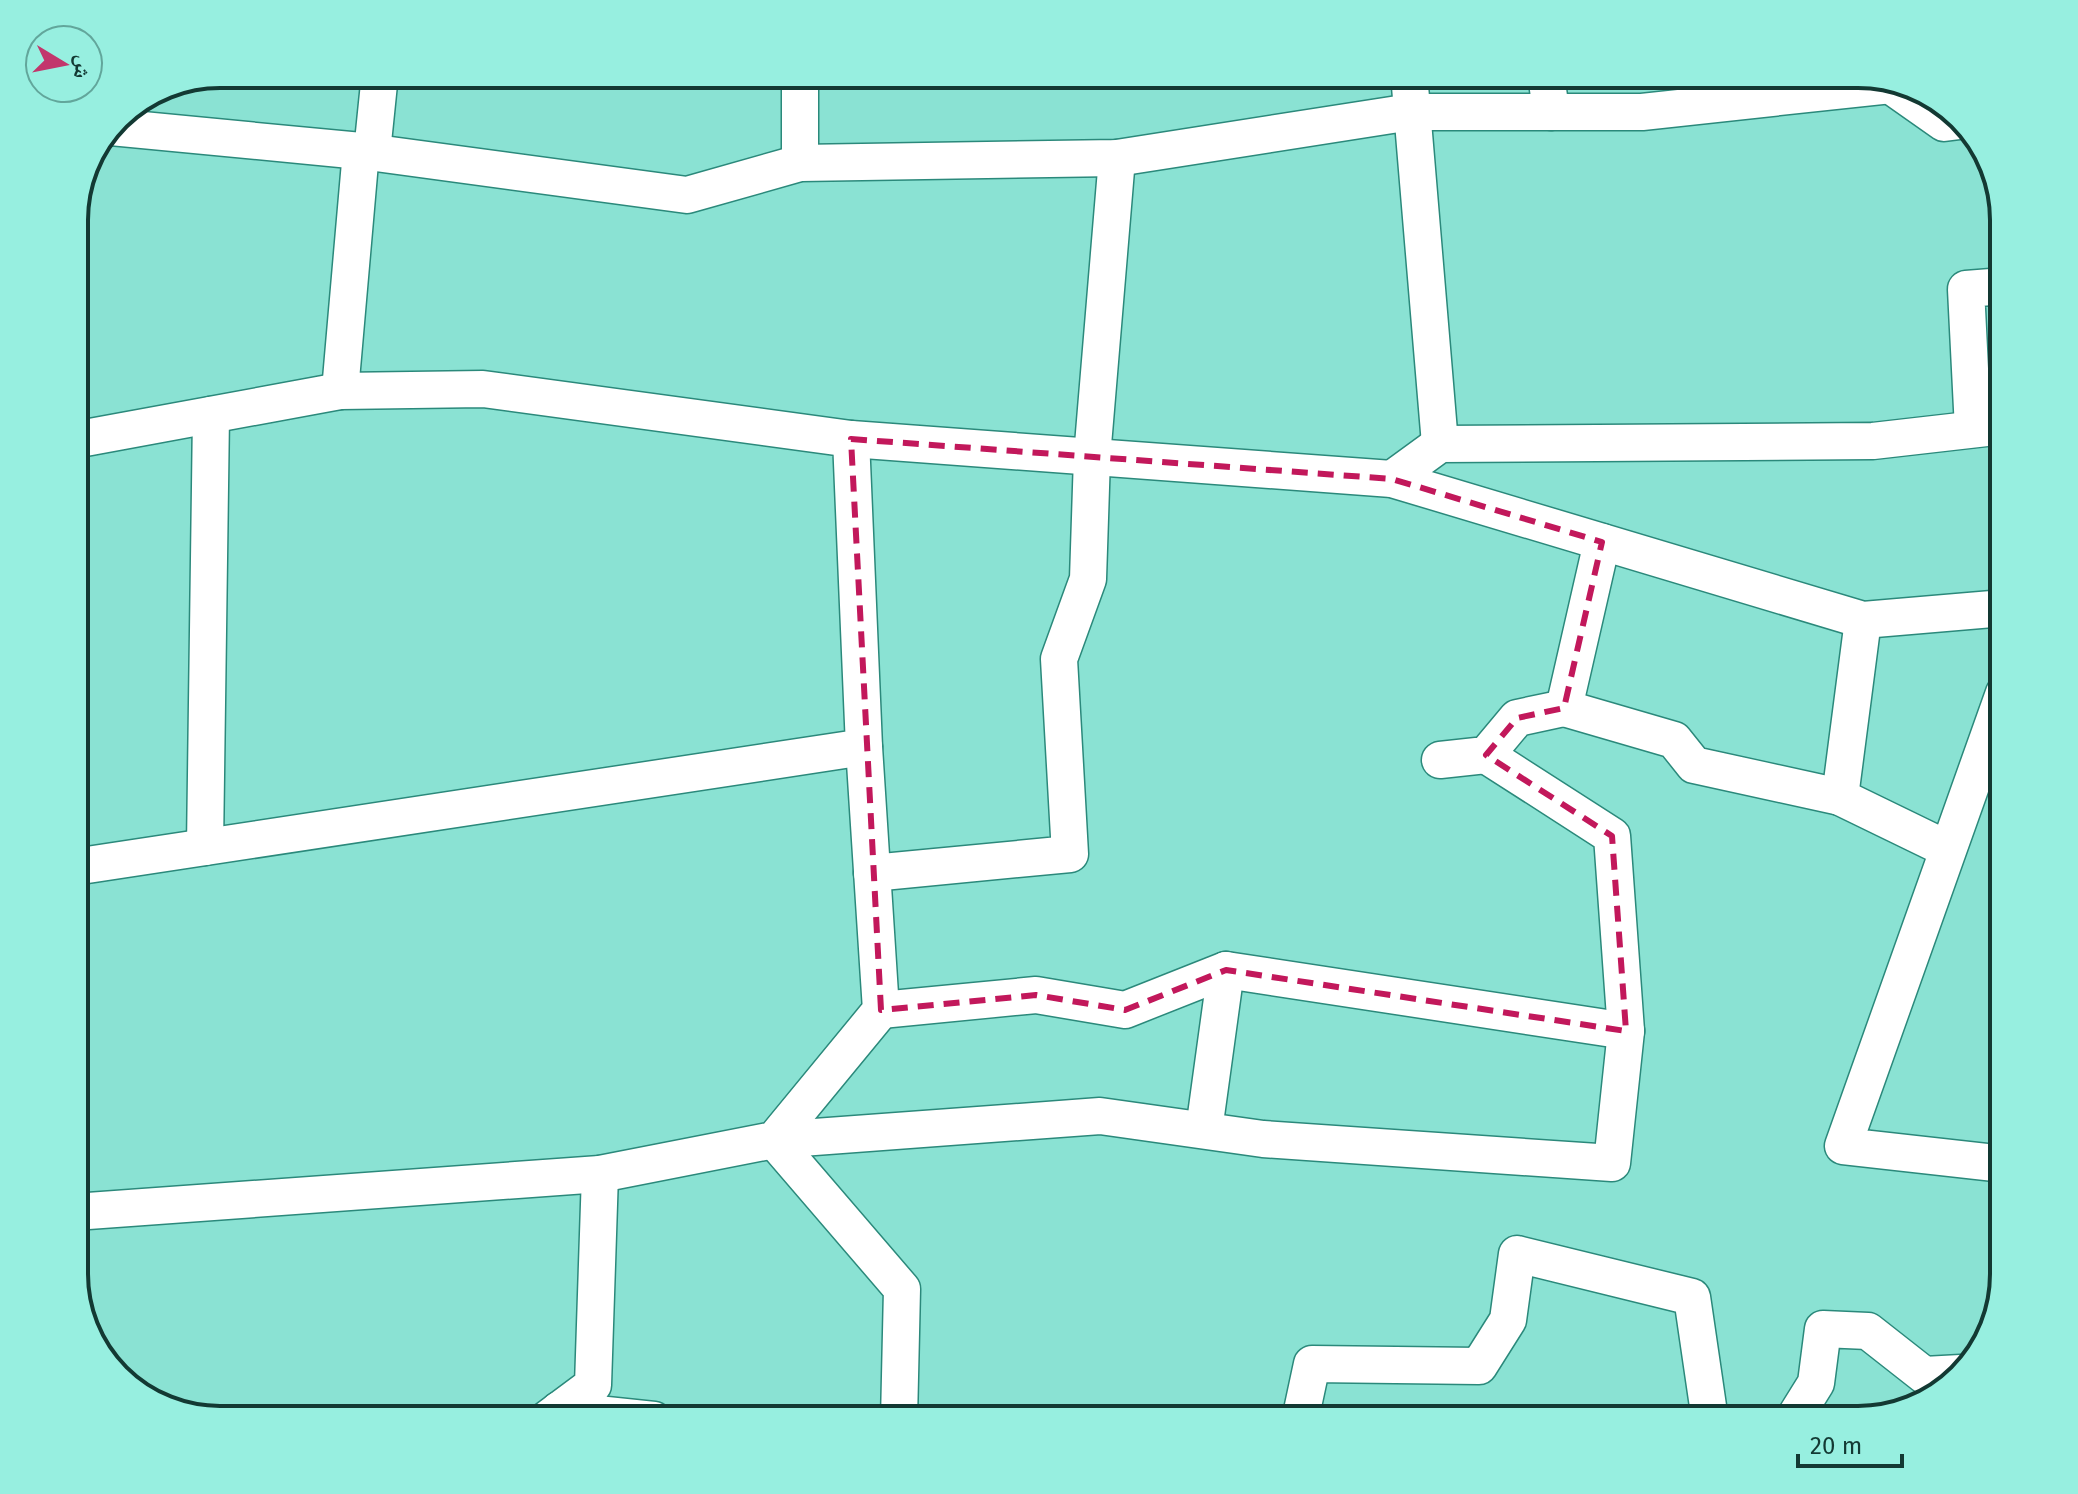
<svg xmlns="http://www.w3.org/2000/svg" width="2078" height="1494" font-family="'Fira Sans','Noto Naskh Arabic',sans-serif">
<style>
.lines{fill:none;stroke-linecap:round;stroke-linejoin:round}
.street-casing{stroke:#2b897b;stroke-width:39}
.street{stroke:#fff;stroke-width:36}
.marked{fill:none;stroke:#c2185b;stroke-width:6;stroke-dasharray:16 10;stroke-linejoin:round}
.rim{fill:none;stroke:#133933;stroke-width:4}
</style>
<rect width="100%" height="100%" fill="#8ae2d3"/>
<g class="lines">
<defs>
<g id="street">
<polyline points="1409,74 1440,444"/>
<polyline points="1546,74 1551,112"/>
<polyline points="1890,85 1944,123 1960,121"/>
<polyline points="111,127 361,151 687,195 800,163 1117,158 1411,112 1642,112 1891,85"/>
<polyline points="372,152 380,74"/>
<polyline points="800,163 800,74"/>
<polyline points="1973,429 1966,289 2004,286"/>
<polyline points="851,439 1392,479 1863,620 2004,608"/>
<polyline points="74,440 340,391"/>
<polyline points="1392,479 1440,444 1873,441 2004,426"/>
<polyline points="1602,542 1564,708 1674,740 1694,765 1840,797"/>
<polyline points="1863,620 1840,797 1947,849"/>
<polyline points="2004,693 1843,1146 2004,1164"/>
<polyline points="1440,760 1486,755 1517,718 1564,708"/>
<polyline points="205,847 211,415"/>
<polyline points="74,867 864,747 851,439 483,389 340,391 361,151"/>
<polyline points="872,873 1070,854 1059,659 1088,579 1092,457 1117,158"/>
<polyline points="881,1010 1036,995 1125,1010 1226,970 1626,1031"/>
<polyline points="1204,1130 1226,970"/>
<polyline points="774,1140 1100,1116 1263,1139 1612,1163 1626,1031 1612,836 1486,755"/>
<polyline points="774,1140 902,1289 899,1420"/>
<polyline points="74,1212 600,1174 774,1140 881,1010 864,747"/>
<polyline points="559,1410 654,1420"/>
<polyline points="546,1420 593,1385 600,1174"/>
<polyline points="1300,1420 1312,1364 1479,1366 1508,1320 1517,1254 1692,1297 1710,1420"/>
<polyline points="1793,1420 1816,1383 1823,1329 1868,1331 1924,1375 1961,1373"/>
</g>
</defs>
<!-- street casing -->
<use href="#street" class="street-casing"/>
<!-- street -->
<use href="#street" class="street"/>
</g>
<!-- marked area -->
<path class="marked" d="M851,439l541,40 210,63 -38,166 -47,10 -31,37 126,81 14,195 -400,-61 -101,40 -89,-15 -155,15z"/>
<!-- crop -->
<path d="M0 0H2078V1494H0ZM220 88H1858A132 132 0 0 1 1990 220V1274A132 132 0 0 1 1858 1406H220A132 132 0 0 1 88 1274V220A132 132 0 0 1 220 88Z" fill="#97efe0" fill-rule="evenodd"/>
<path class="rim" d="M220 88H1858A132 132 0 0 1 1990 220V1274A132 132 0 0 1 1858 1406H220A132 132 0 0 1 88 1274V220A132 132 0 0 1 220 88Z"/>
<!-- north arrow -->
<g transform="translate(64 64) rotate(100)"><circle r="38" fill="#97efe0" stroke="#62a69b" stroke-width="2"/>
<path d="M0-6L14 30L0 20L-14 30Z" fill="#c2366c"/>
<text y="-12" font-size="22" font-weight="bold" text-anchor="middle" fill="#133933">ش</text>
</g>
<!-- scale -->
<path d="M1798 1454v12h104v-12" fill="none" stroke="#133933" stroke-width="4"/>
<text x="1810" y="1454" font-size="24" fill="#133933" stroke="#97efe0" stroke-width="6" paint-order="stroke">20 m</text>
</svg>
